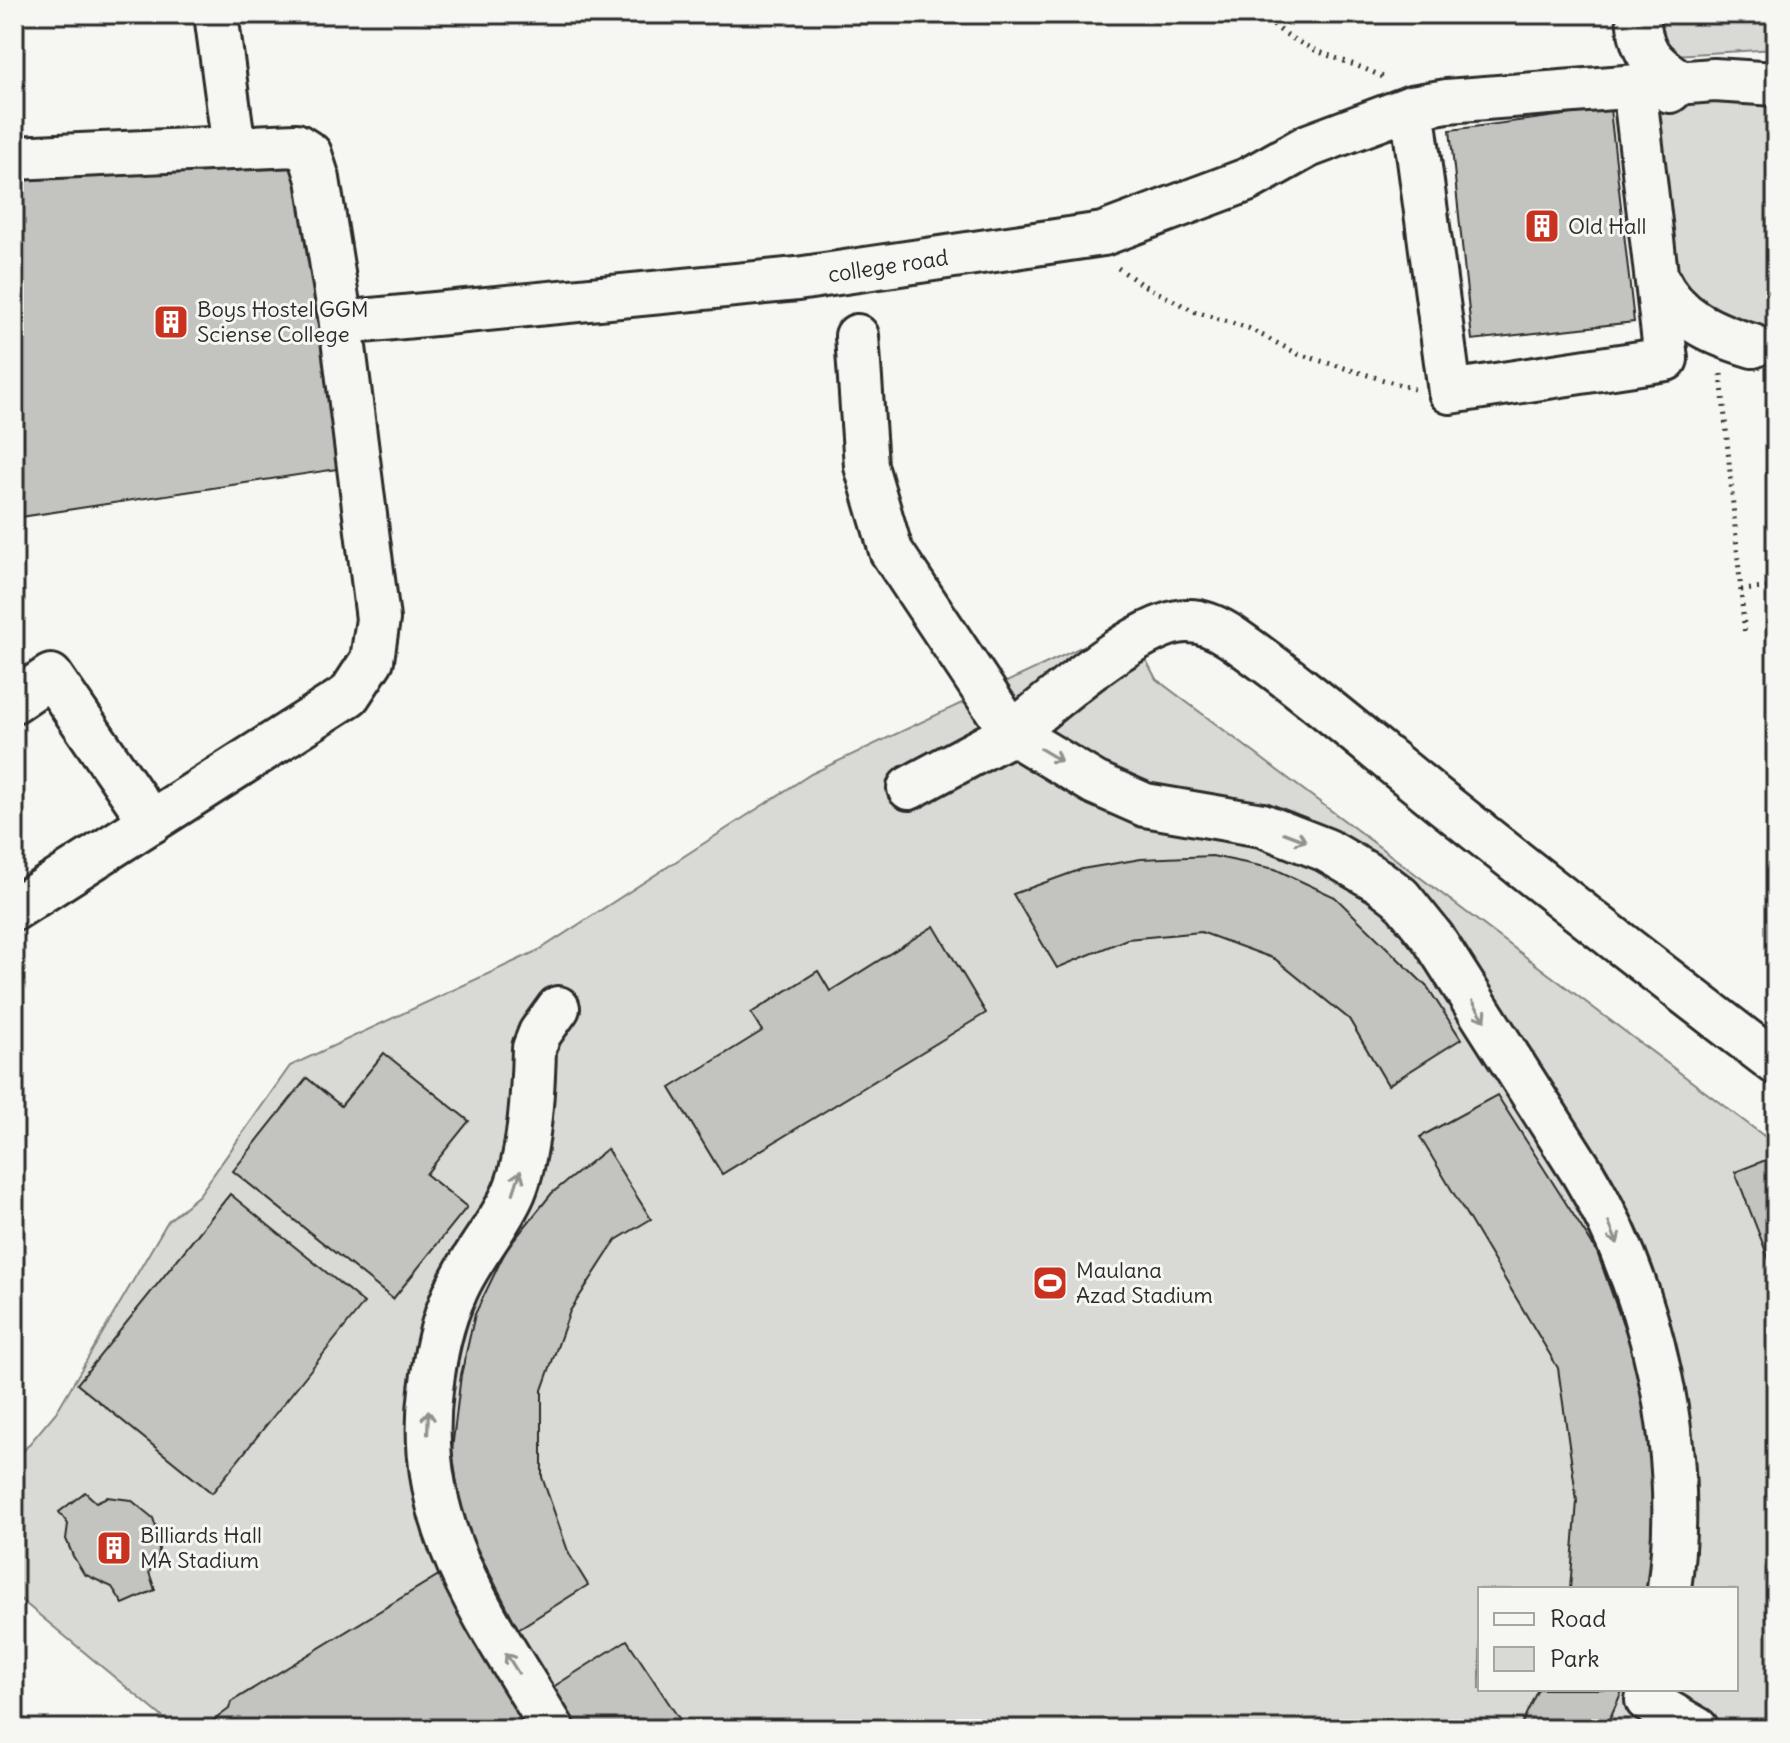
<svg xmlns="http://www.w3.org/2000/svg" width="1790" height="1743" font-family="Delius,sans-serif">
<style>
.green{fill:#d9d9d5;stroke:#828280;stroke-width:2;fill-rule:evenodd}
.building{fill:#c3c3c0;stroke:#2b2b2b;stroke-width:2}
.lines{fill:none;stroke-linecap:round;stroke-linejoin:round}
.minor-casing{stroke:#2b2b2b;stroke-width:48}
.path{stroke:#2b2b2b;stroke-width:5;stroke-dasharray:2 6;stroke-linecap:butt}
.minor{stroke:#f6f6f2;stroke-width:42}
.oneway{stroke:#90908e}
.labels{text-anchor:middle;stroke-width:6;stroke-linejoin:round;paint-order:stroke}
.poi-label{font-size:22px;fill:#2b2b2b;stroke:#f6f6f2;text-anchor:start}
.street-label{font-size:22px;fill:#2b2b2b;stroke:#f6f6f2}
</style>
<rect width="100%" height="100%" fill="#f6f6f2"/>
<filter id="ink" filterUnits="userSpaceOnUse"><feTurbulence type="fractalNoise" baseFrequency=".0125" numOctaves="2"/><feDisplacementMap in="SourceGraphic" scale="16" xChannelSelector="R" yChannelSelector="G"/><feConvolveMatrix kernelMatrix="1 2 1 2 8 2 1 2 1" color-interpolation-filters="sRGB"/></filter>
<g filter="url(#ink)">
<!-- green -->
<g class="green">
<polygon points="1654,14 1776,14 1776,49 1657,56"/>
<polygon points="1776,87 1776,341 1772,343 1738,333 1670,276 1650,127 1664,107"/>
<path d="M1128,625l28,54 620,466v584h-1599l-163,-135v-132l43,-51 111,-190 31,-26 91,-129 249,-116 272,-176zM1480,1589h256v100h-256z"/>
</g>
<!-- building -->
<g class="building">
<polygon points="1610,109 1634,322 1472,340 1450,130"/>
<polygon points="310,154 344,468 14,518 14,176"/>
<polygon points="1212,856 1275,869 1335,897 1428,988 1461,1039 1388,1085 1349,1019 1275,959 1201,932 1127,939 1057,968 1013,894 1082,869 1141,859"/>
<polygon points="934,926 986,1013 722,1174 670,1088 762,1031 751,1013 818,971 830,991"/>
<polygon points="384,1053 469,1121 426,1174 467,1207 393,1299 233,1171 307,1078 341,1106"/>
<polygon points="1497,1095 1597,1252 1645,1386 1656,1476 1654,1547 1647,1589 1570,1589 1577,1501 1558,1368 1420,1137"/>
<polygon points="607,1149 651,1219 616,1240 570,1311 542,1390 542,1477 569,1554 588,1585 518,1629 462,1519 452,1450 461,1375 475,1314 506,1250 552,1193"/>
<polygon points="1776,1156 1776,1260 1770,1262 1735,1172"/>
<polygon points="230,1194 364,1303 212,1493 77,1384"/>
<polygon points="85,1492 96,1502 107,1497 131,1500 153,1518 160,1540 158,1557 149,1572 155,1590 123,1604 112,1587 84,1574 73,1556 66,1539 68,1524 59,1512"/>
<polygon points="447,1570 535,1729 202,1729 229,1709 231,1702"/>
<polygon points="627,1640 686,1729 579,1729 553,1687"/>
<polygon points="1538,1689 1623,1689 1605,1729 1519,1729"/>
</g>
<g class="lines">
<defs>
<g id="minor">
<polyline points="216,14 234,148"/>
<path d="M1638,14c2,37 12,48 42,68l-10,9"/>
<polyline points="1634,86 1666,359 1450,392 1412,107 1447,101 1714,80 1776,84"/>
<polyline points="14,158 296,145 310,154 318,179 341,323 378,619 372,660 349,695 14,909"/>
<path d="M1657,278c19,40 55,56 96,68"/>
<path id="s1" d="M341,323l456,-44 306,-45 144,-54 61,-34 104,-39"/>
<path d="M857,336l9,130 25,85 121,182c38,-30 129,-113 176,-112 16,0 32,8 45,17 76,53 146,115 218,172 108,86 216,170 325,253"/>
<polyline points="14,701 51,676 151,822"/>
<path d="M909,788l103,-55 83,50 50,22 117,20 64,25 53,31 21,16 33,41 149,234c72,119 106,280 87,417"/>
<polyline points="1647,1700 1697,1729"/>
<path d="M553,1729c-66,-110 -139,-203 -122,-339 4,-34 10,-67 25,-99 15,-35 43,-64 58,-99 16,-38 19,-102 20,-144l6,-15 18,-25"/>
</g>
</defs>
<!-- minor casing -->
<use href="#minor" class="minor-casing"/>
<!-- path -->
<g class="path">
<path d="M1261,14c41,40 74,40 122,63"/>
<polyline points="1118,268 1141,284 1196,312 1248,328 1298,354 1414,389"/>
<polyline points="1721,374 1745,636"/>
<polyline points="1741,590 1776,587"/>
</g>
<!-- minor -->
<use href="#minor" class="minor"/>
</g>
<!-- one-way arrows -->
<defs><path id="oneway-shaft" d="M-6 0H5M1.5-3L5.5 0L1.5 3" fill="none" stroke-width="1.6" stroke-linecap="round" stroke-linejoin="round" transform="scale(2)"/></defs>
<g class="oneway">
<use href="#oneway-shaft" transform="translate(1051 755) rotate(31)"/>
<use href="#oneway-shaft" transform="translate(1295 837) rotate(21)"/>
<use href="#oneway-shaft" transform="translate(1479 1011) rotate(58)"/>
<use href="#oneway-shaft" transform="translate(517 1182) rotate(-72)"/>
<use href="#oneway-shaft" transform="translate(1613 1233) rotate(68)"/>
<use href="#oneway-shaft" transform="translate(428 1422) rotate(-88)"/>
<use href="#oneway-shaft" transform="translate(512 1663) rotate(-122)"/>
</g>
</g>
<!-- icons -->
<defs>
<symbol id="building-square" viewBox="-11 -11 22 22"><rect x="-9" y="-9" width="18" height="18" rx="4" fill="#c8321e" stroke="#f6f6f2"/><path d="M-4-6H4V6H1V3H-1V6H-4ZM-2.5-4.3h1.7v1.8h-1.7ZM.8-4.3h1.7v1.8H.8ZM-2.5-1h1.7V.8h-1.7ZM.8-1h1.7V.8H.8Z" fill="#fff"/></symbol>
<symbol id="stadium-square" viewBox="-11 -11 22 22"><rect x="-9" y="-9" width="18" height="18" rx="4" fill="#c8321e" stroke="#f6f6f2"/><path d="M0-5a6.5 5 0 1 0 0 10a6.5 5 0 1 0 0-10ZM-3.5-1.8h7v3.6h-7Z" fill="#fff"/></symbol>
</defs>
<g fill-rule="evenodd">
<use href="#building-square" x="1522" y="206" width="40" height="40"/>
<use href="#building-square" x="151" y="302" width="40" height="40"/>
<use href="#stadium-square" x="1030" y="1263" width="40" height="40"/>
<use href="#building-square" x="94" y="1528" width="40" height="40"/>
</g>
<g class="labels">
<!-- poi labels -->
<g class="poi-label">
<text x="1568" y="234">Old Hall</text>
<text x="197" y="317">Boys Hostel GGM<tspan x="197" dy="25">Sciense College</tspan></text>
<text x="1076" y="1278">Maulana<tspan x="1076" dy="25">Azad Stadium</tspan></text>
<text x="140" y="1543">Billiards Hall<tspan x="140" dy="25">MA Stadium</tspan></text>
</g>
<!-- street labels -->
<g class="street-label">
<text dy="8" stroke="none"><textPath href="#s1" startOffset="550">college road</textPath></text>
</g>
</g>
<!-- margin -->
<rect width="1790" height="1743" fill="none" stroke="#f6f6f2" stroke-width="48"/>
<rect x="24" y="24" width="1742" height="1695" fill="none" stroke="#2b2b2b" stroke-width="3" filter="url(#ink)"/>
<!-- legend -->
<rect x="1478" y="1587" width="260" height="104" fill="#f6f6f2" stroke="#a5a5a2" stroke-width="2"/>
<rect x="1494" y="1613" width="40" height="12" fill="#f6f6f2" stroke="#a5a5a2" stroke-width="2"/>
<text x="1550" y="1627" font-size="24" fill="#2b2b2b">Road</text>
<rect x="1494" y="1647" width="40" height="24" fill="#d9d9d5" stroke="#a5a5a2" stroke-width="2"/>
<text x="1550" y="1667" font-size="24" fill="#2b2b2b">Park</text>
</svg>
